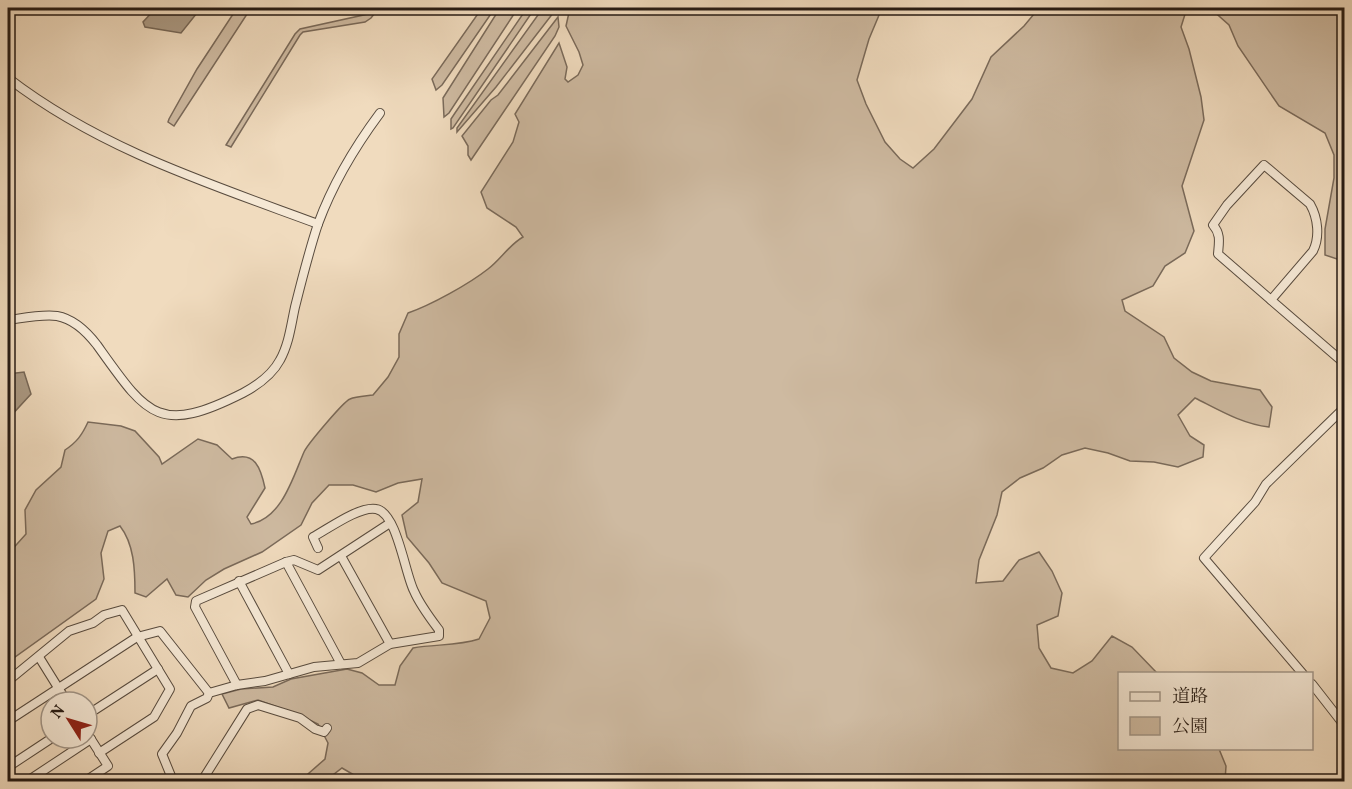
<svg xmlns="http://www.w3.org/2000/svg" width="1352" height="789" font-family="Vollkorn,'Noto Serif JP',serif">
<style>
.green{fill:#cebaa1;stroke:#7a6a5a;stroke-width:1.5}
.water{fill:#ab9a84;stroke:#766757;stroke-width:1.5}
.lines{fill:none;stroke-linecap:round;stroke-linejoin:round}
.minor-casing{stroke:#584b3e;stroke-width:10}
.minor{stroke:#f5e8d5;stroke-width:8}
</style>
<rect width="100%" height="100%" fill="#f0dbbe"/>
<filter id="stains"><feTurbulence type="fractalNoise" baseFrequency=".00333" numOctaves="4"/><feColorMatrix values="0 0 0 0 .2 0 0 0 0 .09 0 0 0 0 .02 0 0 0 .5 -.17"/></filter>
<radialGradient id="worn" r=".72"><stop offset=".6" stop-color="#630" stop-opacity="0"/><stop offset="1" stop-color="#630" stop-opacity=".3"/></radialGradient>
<!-- green -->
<g class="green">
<polygon points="237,8 251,8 174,126 168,122 169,119 197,69"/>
<polygon points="372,8 379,8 371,18 365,22 303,32 300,35 231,147 226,145 295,34 300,29 368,14"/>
<polygon points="482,8 495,8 442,85 436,90 432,79"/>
<polygon points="500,8 518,8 449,113 444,117 443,98"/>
<polygon points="527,8 535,8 453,128 451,129 451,119 455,113"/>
<polygon points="543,8 557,8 496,87 457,132 457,128"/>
<path d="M570,8h312l-13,31 -12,41 9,24 19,38 15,17 13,9 21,-19 38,-50 19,-42 33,-31 15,-18h148l-6,19 8,22 12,48 3,23 -22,66 12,45 -9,22 -20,13 -12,20 -31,14 3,11 39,26 10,21 18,14 19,9 49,9 12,17 -3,20c-27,-3 -50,-17 -74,-29l-17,17 12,21 14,9 -1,12 -25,10 -24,-5 -24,-1 -22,-8 -23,-5 -23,7 -19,13 -23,10 -18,14 -5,23 -18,45 -3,23 27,-2 16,-21 20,-8 13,19 10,22 -4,23 -21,9 2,23 12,20 22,5 19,-12 20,-25 20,11 25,26 -37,1v74l99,1 7,17 -1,15 -859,1 -24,-14 -17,13h-25l25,-22 3,-16 -10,-19 -21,-10 -39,-14 -29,8 -7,-14 19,-5 32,-2 18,-8 56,-10 15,4 17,12h16l5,-19 13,-18c22,-4 45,-2 66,-9l11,-21 -4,-17 -44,-18 -13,-20 -22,-26 -5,-22 16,-13 4,-23 -24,4 -22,9 -23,-7h-24l-17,18 -11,22 -39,27 -38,17 -18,11 -18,17 -12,-2 -9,-16 -21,18 -11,-4c0,-24 -1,-49 -15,-67l-12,5 -7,22 3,26 -8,20 -88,63v-108l18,-20 -1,-24 11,-20 25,-23 4,-17c12,-8 17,-15 23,-28l33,4 14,5 24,26 3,7 36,-25 19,6 15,14c23,-9 29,10 33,29l-18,29 4,7c31,-6 42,-47 53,-72 3,-7 39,-50 46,-53 6,-3 16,-3 23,-4l15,-18 11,-20v-23l9,-21c23,-8 61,-29 80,-44 13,-10 21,-24 35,-32l-7,-10 -29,-19 -6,-16 32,-50 6,-20 -4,-8 44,-71 8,24 -2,12 3,3 10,-7 5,-10 -4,-13 -13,-26z"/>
<polygon points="1204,8 1344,8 1344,259 1340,260 1325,255 1325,229 1334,178 1334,155 1325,133 1279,106 1238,46 1229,25 1211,9"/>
<polygon points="558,17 559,27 555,36 471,160 468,155 468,146 462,136 491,100 498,95"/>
</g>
<!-- water -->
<g class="water">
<polygon points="156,8 201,8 181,33 145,27 143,22"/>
<polygon points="24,372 31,394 8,419 8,374"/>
</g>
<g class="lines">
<defs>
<g id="minor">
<path d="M8,78c92,71 202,106 310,146"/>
<path d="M1264,165l46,39c8,14 10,33 3,47l-42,49 -53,-46c1,-12 3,-20 -5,-29l14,-20z"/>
<polyline points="1271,300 1344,363"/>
<path d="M8,320c15,-2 34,-6 49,-4 17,3 30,16 40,29 50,70 61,91 146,48 15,-8 29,-18 37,-33 9,-16 11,-35 15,-53 7,-28 14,-56 23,-83 15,-41 36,-76 62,-111"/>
<polyline points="341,556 390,644"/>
<polyline points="286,562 341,664"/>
<polyline points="239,581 289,674"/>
<polyline points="39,657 67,702"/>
<polyline points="1303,674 1204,558 1255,502 1266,484 1344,408"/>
<polyline points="8,681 69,631 93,623 104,615 122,610 170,689 154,717 99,753"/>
<polyline points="1312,684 1344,725"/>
<polyline points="237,685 195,607 196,601 286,562 294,560 318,570 390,523"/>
<polyline points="87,715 158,669"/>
<polyline points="8,721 137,637 160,631 209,693"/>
<polyline points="8,767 52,738"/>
<polyline points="26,782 91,739"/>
<polyline points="84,782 108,766 87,733"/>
<path d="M170,782l1,-6 -9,-22 15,-21 14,-27 16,-8 2,-5 28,-8 28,-4 49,-14 44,-4 32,-19 49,-8v-6c-9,-12 -19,-25 -25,-39 -9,-17 -17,-79 -38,-82 -17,-3 -48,20 -63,28l5,11"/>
<polyline points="209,782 205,776 247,709 258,705 300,718 315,729 324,732 327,728"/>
</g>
</defs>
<!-- minor casing -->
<use href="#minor" class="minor-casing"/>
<!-- minor -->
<use href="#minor" class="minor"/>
</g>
<!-- margin -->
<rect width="1352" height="789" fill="none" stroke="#f0dbbe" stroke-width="30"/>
<rect x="9" y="9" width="1334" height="771" fill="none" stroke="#261b14" stroke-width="3"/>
<rect x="15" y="15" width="1322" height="759" fill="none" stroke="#261b14" stroke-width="1.5"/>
<!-- legend -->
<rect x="1118" y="672" width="195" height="78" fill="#f5e8d5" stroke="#a29688" stroke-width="1.5"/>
<rect x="1130" y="692" width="30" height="9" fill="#f5e8d5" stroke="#a29688" stroke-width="1.5"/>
<text x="1172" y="702" font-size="18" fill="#261b14">道路</text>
<rect x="1130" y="717" width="30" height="18" fill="#cebaa1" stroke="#a29688" stroke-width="1.5"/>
<text x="1172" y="732" font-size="18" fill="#261b14">公園</text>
<!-- north arrow -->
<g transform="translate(69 720) rotate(307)"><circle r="28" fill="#f5e8d5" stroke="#a29688" stroke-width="1.5"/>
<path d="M0-4.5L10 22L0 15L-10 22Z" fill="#8f2418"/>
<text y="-9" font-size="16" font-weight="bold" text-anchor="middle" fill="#261b14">N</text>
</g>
<rect width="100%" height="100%" filter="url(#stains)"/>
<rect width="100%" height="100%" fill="url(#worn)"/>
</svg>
